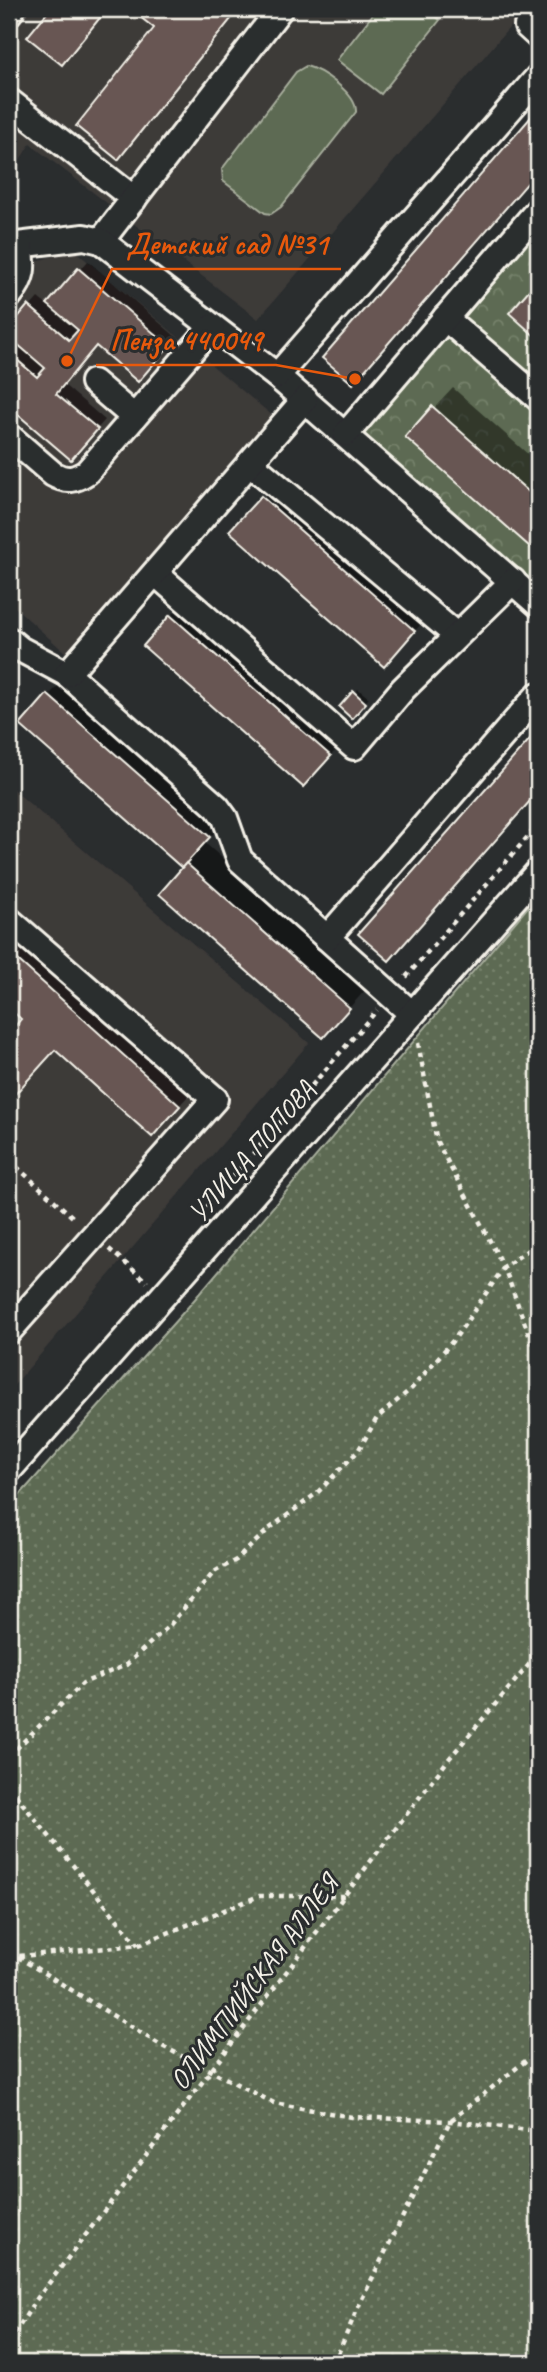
<svg xmlns="http://www.w3.org/2000/svg" width="547" height="2372" font-family="Caveat,sans-serif">
<style>
.built{fill:#3d3a39}
.forest{fill:url(#forest-crowns);stroke:#a8ae9d;stroke-width:2}
.park{fill:url(#park-dots);stroke:#a8ae9d;stroke-width:2}
.pitch{fill:#5d6b52;stroke:#a8ae9d;stroke-width:2}
.shadow{fill:#0007;fill-rule:evenodd}
.building{fill:#685753;stroke:#f4f1e8;stroke-width:2}
.lines{fill:none;stroke-linecap:round;stroke-linejoin:round}
.minor-casing{stroke:#f4f1e8;stroke-width:30}
.path{stroke:#f4f1e8;stroke-width:4.5;stroke-dasharray:5 5;stroke-linecap:butt}
.minor{stroke:#2a2d2e;stroke-width:24}
.labels{text-anchor:middle;stroke-width:6;stroke-linejoin:round;paint-order:stroke}
.street-label{font-size:28px;fill:#f4f1e8;stroke:#2a2d2e}
.leader{fill:none;stroke:#e8590c;stroke-width:2.5}
.callout-dot{fill:#e8590c;stroke:#2a2d2e;stroke-width:2.5}
.callout-label{font-size:30px;text-anchor:middle;font-weight:bold;fill:#e8590c;stroke:#2a2d2e;stroke-width:6;stroke-linejoin:round;paint-order:stroke}
</style>
<defs>
<pattern id="forest-crowns" width="20" height="18" patternUnits="userSpaceOnUse" patternTransform="scale(1.75)"><rect width="20" height="18" fill="#5d6b52"/><path d="M2 6a3 3 0 1 1 6 0M12 15a3 3 0 1 1 6 0" fill="none" stroke="#75816b"/></pattern>
<pattern id="park-dots" width="8" height="8" patternUnits="userSpaceOnUse" patternTransform="scale(1.75)"><rect width="8" height="8" fill="#5d6b52"/><path d="M2 2h.1M6 6h.1" fill="none" stroke="#75816b" stroke-width="1.8" stroke-linecap="round"/></pattern>
</defs>
<rect width="100%" height="100%" fill="#2a2d2e"/>
<filter id="ink" filterUnits="userSpaceOnUse"><feTurbulence type="fractalNoise" baseFrequency=".0143" numOctaves="2"/><feDisplacementMap in="SourceGraphic" scale="14" xChannelSelector="R" yChannelSelector="G"/><feConvolveMatrix kernelMatrix="1 2 1 2 8 2 1 2 1" color-interpolation-filters="sRGB"/></filter>
<g filter="url(#ink)">
<!-- built -->
<g class="built">
<polygon points="9,9 499,9 515,21 258,319 30,144 9,177"/>
<polygon points="74,250 274,417 69,656 9,602 9,269"/>
<polygon points="9,786 309,1043 9,1391"/>
</g>
<!-- forest -->
<polygon class="forest" points="538,226 538,590 359,434"/>
<!-- park -->
<polygon class="park" points="538,895 538,2363 9,2363 9,1507 188,1307"/>
<!-- pitch -->
<g class="pitch">
<polygon points="377,9 426,9 440,20 381,94 337,60"/>
<path d="M306,66c16,4 51,28 50,46l-75,95 -10,7 -6,-1 -42,-32 -1,-12 74,-97z"/>
</g>
<!-- shadow -->
<g class="shadow">
<polygon points="52,9 107,9 62,63 29,37"/>
<polygon points="132,9 240,9 118,158 157,28"/>
<polygon points="538,111 538,171 353,382 325,357"/>
<path d="M88,261l88,76 -30,34 -49,-26 -34,39 42,36 -34,38 -62,-53v-53l9,-9 -9,-8v-5l29,-32 10,8zM54,308l26,22 -2,2 -26,-22z"/>
<polygon points="453,388 538,463 538,552 407,437"/>
<polygon points="282,477 433,611 384,665 232,531"/>
<polygon points="191,596 349,736 303,785 171,616"/>
<polygon points="68,676 228,817 205,843 368,987 342,1016 185,868 48,696"/>
<polygon points="358,689 369,698 352,716 341,707"/>
<polygon points="9,928 191,1093 164,1122 56,1048 9,1100 9,1035 24,1019 9,1005"/>
</g>
<!-- building -->
<g class="building">
<polygon points="50,9 107,9 62,65 27,37"/>
<polygon points="130,9 239,9 118,160 76,126 154,28"/>
<polygon points="538,109 538,171 353,384 322,358"/>
<polygon points="78,268 169,346 138,382 96,346 56,394 98,429 71,460 9,407 9,353 37,377 45,368 9,337 9,328 28,305 69,340 78,330 47,304"/>
<polygon points="536,282 538,284 538,339 509,313"/>
<polygon points="432,406 538,500 538,554 405,437"/>
<polygon points="261,496 415,631 384,667 229,531"/>
<polygon points="170,615 331,756 303,787 143,646"/>
<polygon points="353,691 366,703 352,719 339,707"/>
<polygon points="47,694 210,837 182,868 20,725"/>
<polygon points="538,730 538,792 389,961 358,934"/>
<polygon points="186,863 350,1008 323,1038 159,894"/>
<polygon points="9,952 180,1106 152,1137 55,1050 9,1101 9,1033 21,1019 9,1008"/>
</g>
<g class="lines">
<defs>
<g id="minor">
<polyline points="9,13 12,9"/>
<polyline points="538,13 527,26 538,36"/>
<polyline points="9,101 134,199"/>
<polyline points="101,241 280,9"/>
<polyline points="9,246 84,237 101,241 277,376 538,604"/>
<path d="M9,296c15,-18 15,-29 11,-51"/>
<polyline points="445,318 538,398"/>
<polyline points="277,376 538,77"/>
<polyline points="93,382 134,417"/>
<polyline points="346,434 538,210"/>
<path d="M9,436l44,38c14,8 22,6 34,-2l125,-145"/>
<polyline points="250,463 456,635"/>
<polyline points="155,573 354,747 403,689 513,581"/>
<polyline points="9,640 20,649 67,674 217,807 225,818 240,860 412,1014"/>
<polyline points="67,674 305,399"/>
<polyline points="9,920 215,1099 9,1331"/>
<polyline points="327,938 538,695"/>
<polyline points="9,1470 538,872"/>
</g>
</defs>
<!-- minor casing -->
<use href="#minor" class="minor-casing"/>
<!-- path -->
<g class="path">
<polyline points="406,977 538,825"/>
<polyline points="418,1043 437,1142 504,1267 538,1359"/>
<polyline points="9,1160 76,1220"/>
<polyline points="207,1207 377,1010"/>
<polyline points="109,1249 147,1282"/>
<polyline points="9,1756 83,1683 126,1665 170,1625 214,1572 236,1560 269,1529 317,1493 358,1451 377,1418 412,1388 456,1337 504,1267 538,1243"/>
<polyline points="9,1787 138,1945"/>
<polyline points="9,1957 138,1945 259,1896 344,1896"/>
<polyline points="18,1957 164,2047 274,2103 352,2117 450,2121 538,2131"/>
<polyline points="9,2342 36,2300 448,1760 538,1654"/>
<polyline points="334,2363 360,2303 450,2121 538,2051"/>
</g>
<!-- minor -->
<use href="#minor" class="minor"/>
</g>
</g>
<g class="labels">
<!-- street labels -->
<g class="street-label">
<text transform="translate(251 1151) rotate(-49)" y="10">УЛИЦА ПОПОВА</text>
<text transform="translate(253 1982) rotate(-53)" y="10">ОЛИМПИЙСКАЯ АЛЛЕЯ</text>
</g>
</g>
<!-- callouts -->
<path class="leader" d="M67 361L112 269H341M355 379L276 365H96"/>
<g class="callout-dot">
<circle cx="67" cy="361" r="7"/>
<circle cx="355" cy="379" r="7"/>
</g>
<g class="callout-label">
<text x="227" y="254">Детский сад №31</text>
<text x="186" y="350">Пенза 440049</text>
</g>
<!-- margin -->
<rect width="547" height="2372" fill="none" stroke="#2a2d2e" stroke-width="35"/>
<rect x="18" y="18" width="512" height="2337" fill="none" stroke="#f4f1e8" stroke-width="2.5" filter="url(#ink)"/>
</svg>
